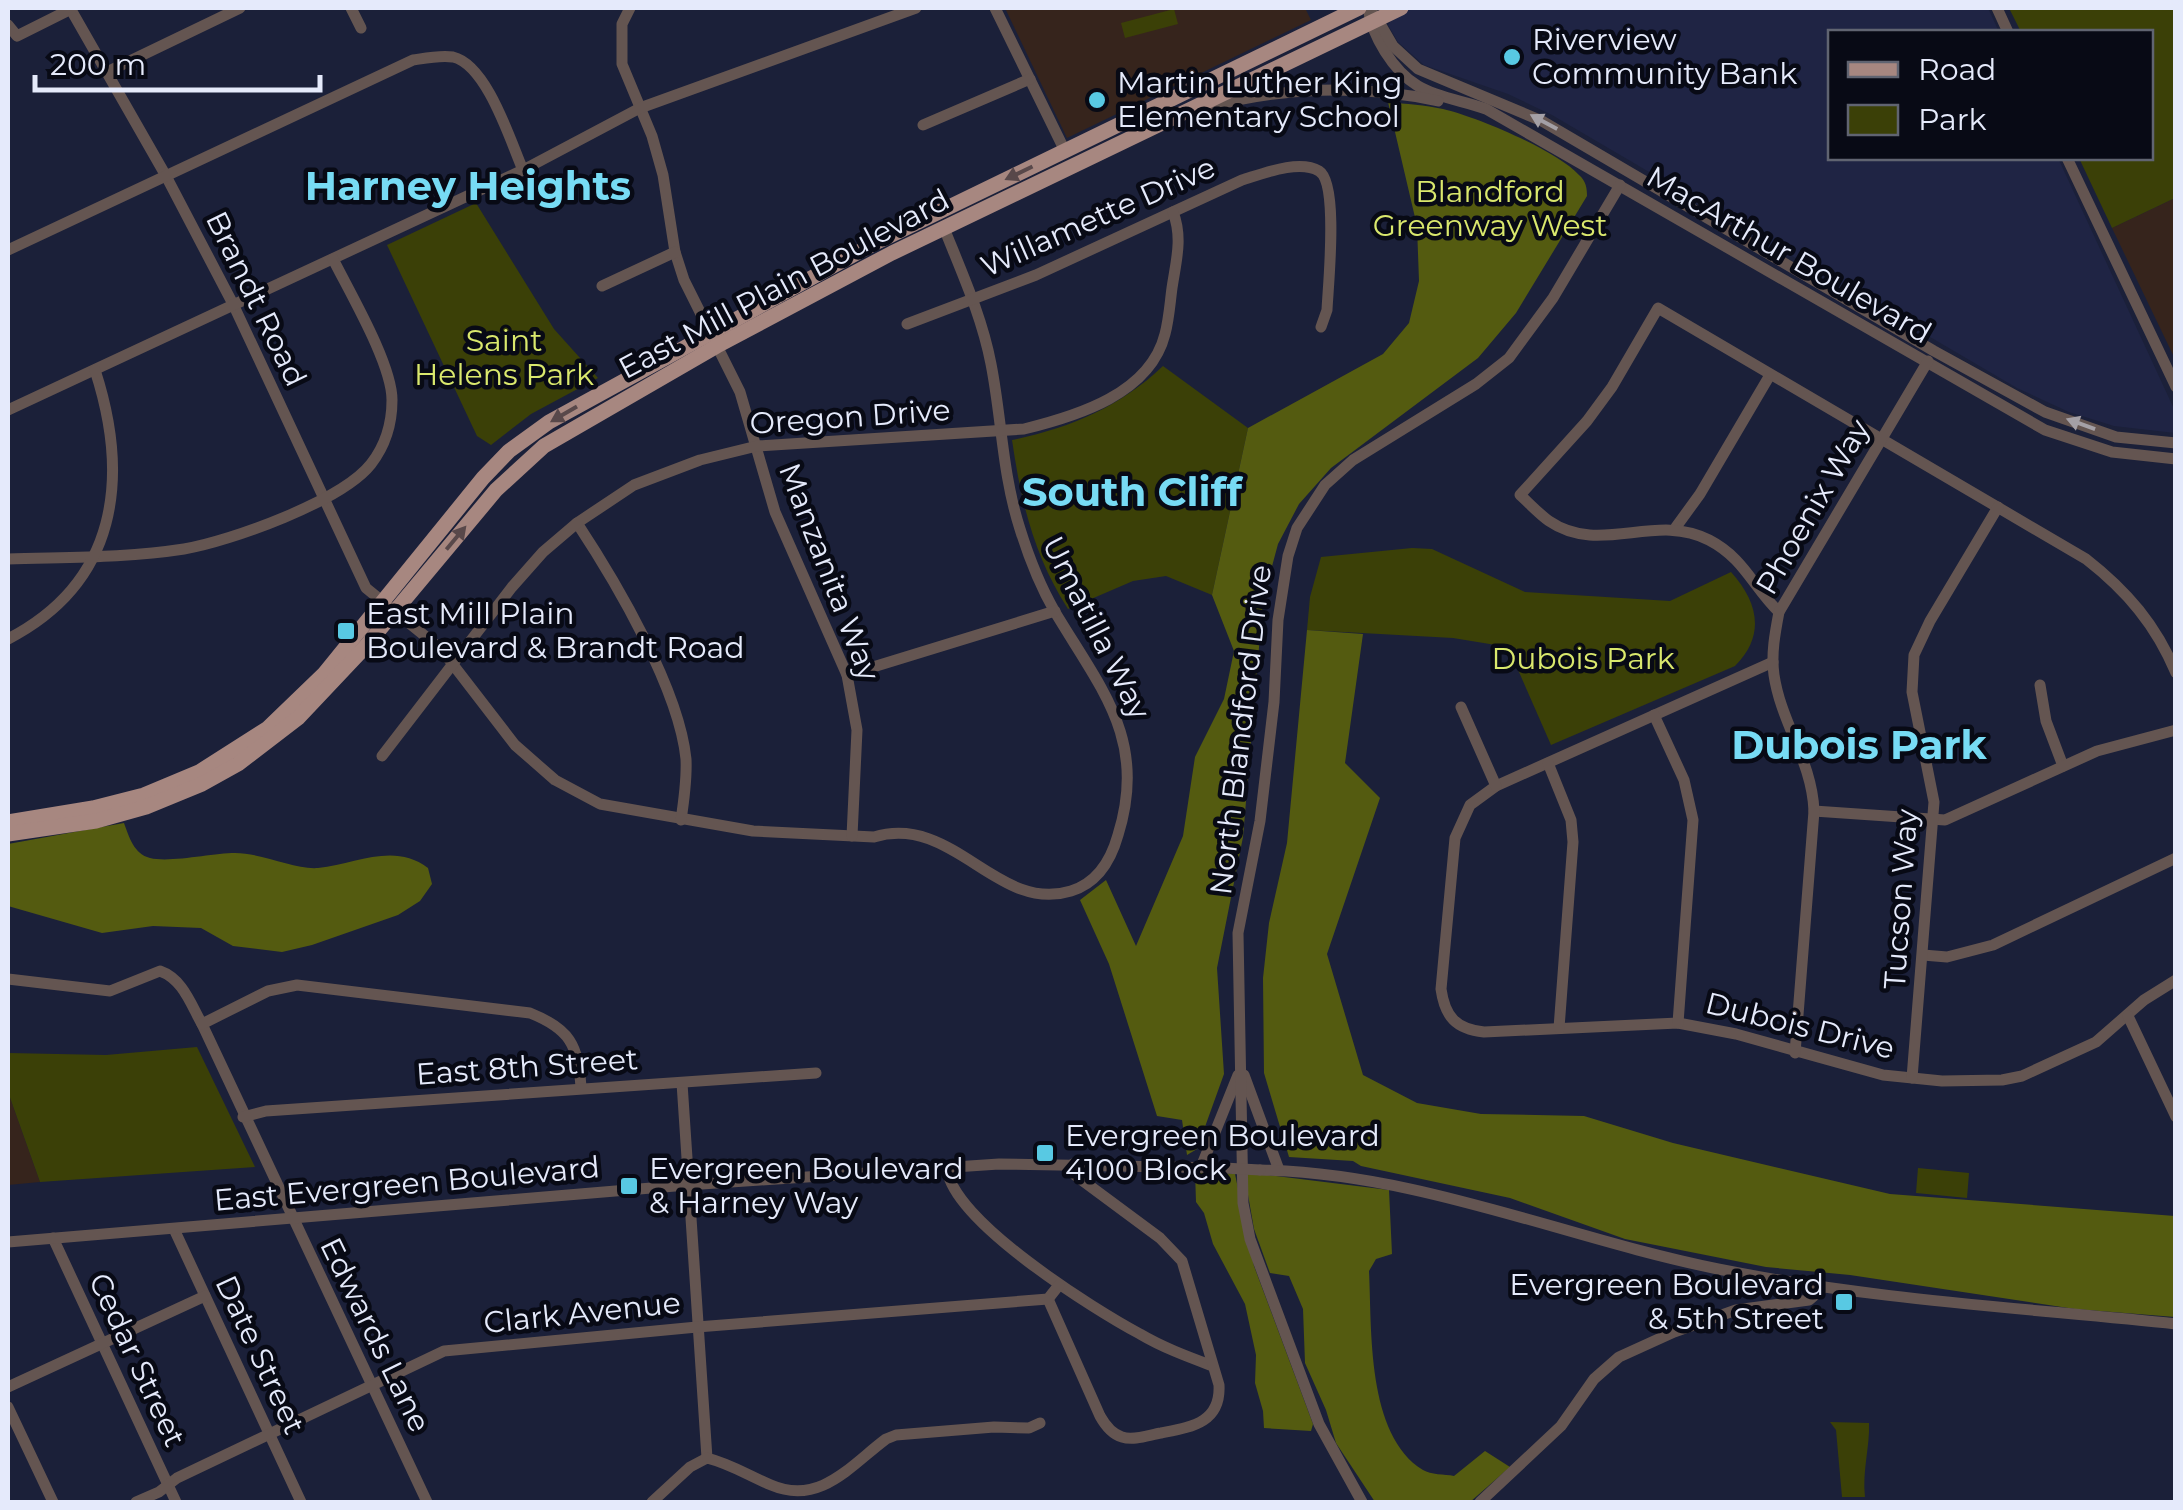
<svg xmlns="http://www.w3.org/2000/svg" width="2183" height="1510" font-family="Montserrat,sans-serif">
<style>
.built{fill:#1f2444}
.education{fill:#36241c}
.green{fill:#3b4007}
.forest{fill:#545b10}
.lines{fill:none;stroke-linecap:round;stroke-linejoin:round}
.minor{stroke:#645551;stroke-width:11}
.major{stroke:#a78780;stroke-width:15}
.minor-bridge{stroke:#645551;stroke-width:11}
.oneway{fill:#a4a0a6}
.oneway2{fill:#58484a}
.poi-dot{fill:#58c9e3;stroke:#080a15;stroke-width:4}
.labels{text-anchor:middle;stroke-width:9;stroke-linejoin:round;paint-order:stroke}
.poi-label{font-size:30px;fill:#e5eafb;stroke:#080a15;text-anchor:start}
.park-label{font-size:30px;fill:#dae86d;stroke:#080a15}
.street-label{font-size:30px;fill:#e5eafb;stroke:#080a15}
.district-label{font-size:40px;font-weight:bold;fill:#77dbf4;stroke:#080a15}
</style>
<rect width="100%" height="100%" fill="#1b2039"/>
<!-- built -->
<polygon class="built" points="1413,8 1988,8 1999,32 1830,32 1830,158 2058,158 2175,411 2175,433 2114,426 2069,412 2017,388 1552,115 1508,94 1424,65 1398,42 1388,25 1394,16"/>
<!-- education -->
<g class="education">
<polygon points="1005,8 1305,8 1311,20 1067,138"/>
<polygon points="2175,198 2175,359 2112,228"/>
<polygon points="8,1092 40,1182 8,1185"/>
</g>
<!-- green -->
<g class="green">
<polygon points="2009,8 2175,8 2175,198 2112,228 2079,158 2150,158 2150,32 2021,32"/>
<polygon points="1174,9 1178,24 1125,38 1121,23"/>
<polygon points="476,203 554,329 598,378 531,414 491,445 477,436 387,245"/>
<path d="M1163,366l85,62 -36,167 -46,-19 -33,5 -65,28c-34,-53 -47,-107 -56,-169 58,-12 108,-33 151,-74z"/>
<path d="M1412,548l20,1 93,43 145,9 61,-29c27,30 35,63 4,94l-184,79 -43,-98 -55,-9 -146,-8 3,-33 11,-40z"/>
<polygon points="197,1047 255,1167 40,1182 8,1092 8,1053 106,1055"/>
<polygon points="1918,1168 1969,1173 1967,1198 1916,1193"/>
<path d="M1830,1422l39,1c1,24 -7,48 -4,74h-23l-6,-67z"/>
</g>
<!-- forest -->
<g class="forest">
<path d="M1388,102c18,2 37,3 55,7 34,8 113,41 136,66 7,6 8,13 8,21l-71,117 -38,45 -147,110 -32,36 -21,40 -15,56 -20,237 -26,131 7,106 -27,75 -10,6 -5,-35 -25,-4 -48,-152 -29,-64 26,-20 30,66 47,-110 12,-79 29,-58 10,-48 -22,-56 36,-167 135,-74 26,-31 10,-42 -2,-55z"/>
<polygon points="1307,630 1363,634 1345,763 1380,798 1327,954 1363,1075 1417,1103 1481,1114 1584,1116 1673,1143 1890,1194 2175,1216 2175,1317 2075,1309 1850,1275 1766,1267 1625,1239 1510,1198 1361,1166 1353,1161 1289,1157 1264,1073 1263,978 1269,923 1287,843"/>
<path d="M124,823c5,14 10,31 26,35 20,5 63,-5 85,-5 27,0 61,17 83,15 38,-4 76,-26 110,0l4,16 -12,17 -22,14 -86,30 -30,7 -49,-6 -32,-18 -48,-2 -51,7 -94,-27v-62z"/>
<polygon points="1195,1171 1235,1174 1254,1266 1313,1424 1311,1431 1264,1428 1263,1411 1255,1383 1256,1355 1245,1304 1213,1244 1204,1213 1196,1202"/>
<path d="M1244,1172l145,18 3,64 -16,5 -7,12c3,58 -3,164 54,199 8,5 21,4 31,6l31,-25 25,16 -40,35h-95l-39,-59 -10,-33 -21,-47 -2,-54 -14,-33 -19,-3 -16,-44z"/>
</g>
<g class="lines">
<!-- minor -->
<g class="minor">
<path d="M70,8l96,168 67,128 133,284 75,61 74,96 40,35 45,24 153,27 121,6c80,-24 123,77 197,54 26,-8 40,-31 47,-56 30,-95 -17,-146 -63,-223 -15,-26 -26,-54 -35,-83 -18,-56 -18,-109 -29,-165 -9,-47 -29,-91 -47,-136"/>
<polyline points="351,8 361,28"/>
<polyline points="630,8 622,24 622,64 652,136 663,175 675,252 684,280 740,392 775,512 847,675 857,730 852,836"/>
<polyline points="995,8 1065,151"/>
<path d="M1368,8c4,28 25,63 50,78 20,12 47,15 68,23l559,321 67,22 64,7"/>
<polyline points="1997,8 2008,32"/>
<polyline points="1375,15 1393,46 1418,69 1542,121 1934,351 2045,412 2116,437 2176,443"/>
<polyline points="8,25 17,36 71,9"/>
<polyline points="107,72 240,8"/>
<path d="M1204,108c75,-21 157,-24 234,-7"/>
<polyline points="923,125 1030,79"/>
<polyline points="2067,158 2176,387"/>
<path d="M8,250l405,-190c13,-2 27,-5 40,-3 34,8 57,83 70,113"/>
<polyline points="602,286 675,252"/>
<path d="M907,324l129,-49 206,-95c20,-6 57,-21 77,-9 20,12 9,115 8,139l-6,17"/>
<polyline points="8,410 523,170 640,108 916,8"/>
<path d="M577,523c39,59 102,166 109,236 1,20 -2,41 -5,61"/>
<polyline points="1676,527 1700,494 1770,375"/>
<path d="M8,559c58,-2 118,-1 176,-10 47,-8 158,-48 187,-85 14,-18 21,-41 21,-64 0,-36 -42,-107 -59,-141"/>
<path d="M1779,612c-26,-25 -35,-54 -70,-72 -54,-28 -109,16 -160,-19 -10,-7 -20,-18 -29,-26l67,-74 25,-34 46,-79 428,251c41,32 70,66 90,114"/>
<path d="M8,639c110,-57 122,-161 87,-269"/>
<path d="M1773,662l-277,124 -26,19 -15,33 -14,151c4,28 15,40 43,43l194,-9 58,11 147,41 59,6 60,-1 20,-4 74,-34 48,-42 32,-20"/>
<polyline points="847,675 1055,611"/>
<polyline points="2040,685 2046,721 2063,766"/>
<polyline points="1461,707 1496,786"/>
<polyline points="1654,715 1684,780 1693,820 1678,1023"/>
<path d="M382,756l130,-169 31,-35 34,-29 57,-38 66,-25 57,-14 267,-17c53,-13 126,-35 141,-95 4,-15 5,-31 7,-46 4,-27 11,-50 1,-76"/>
<polyline points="1548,763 1571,820 1573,842 1559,1028"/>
<polyline points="1814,811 1945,820 2097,751 2176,730"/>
<polyline points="1923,955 1947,957 1993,945 2176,858"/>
<path d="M8,979l102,12 50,-20c23,8 31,34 42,53l225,478"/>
<polyline points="2128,1016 2176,1117"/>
<path d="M202,1024l66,-33 29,-6 233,28c40,16 48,32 51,74"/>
<path d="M1795,1053l19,-242c-2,-50 -33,-88 -40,-136 -3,-21 1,-42 5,-63l149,-251"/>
<polyline points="1244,1075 1279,1170"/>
<polyline points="1912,1078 1934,802 1912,692 1914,655 1930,621 1998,507"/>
<polyline points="682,1083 707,1458"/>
<polyline points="243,1117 266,1111 816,1073"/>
<path d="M947,1167c2,52 148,143 193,167 22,13 46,22 70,31"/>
<polyline points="1201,1167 1238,1075"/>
<path d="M1260,1170c159,3 305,68 458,99 150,30 305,39 458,55"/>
<polyline points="174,1229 301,1502"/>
<polyline points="53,1238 176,1502"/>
<polyline points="8,1242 687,1185 999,1164 1224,1168"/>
<path d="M1048,1299l52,117c5,9 12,18 22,21 12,4 27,-2 39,-4 30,-6 60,-10 58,-48l-37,-124 -22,-23 -85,-63 -2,-11"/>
<polyline points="8,1387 205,1296"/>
<polyline points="8,1407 53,1502"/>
<polyline points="136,1502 159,1492 177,1478 444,1351 697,1327 1048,1299 1059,1285"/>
<path d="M652,1502l38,-35 17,-9c24,6 42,18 64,27 49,21 80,-20 115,-46l10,-4 98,-8 35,1 11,-5"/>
<polyline points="1362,1502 1319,1424 1250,1239 1243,1203 1238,933 1260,821 1274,702 1278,620 1288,556 1297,528 1325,485 1353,460 1476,384 1509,358 1553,298 1620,185"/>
<polyline points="1480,1502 1561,1426 1594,1379 1619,1357 1674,1332 1736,1310 1809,1300 1824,1287"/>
</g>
<!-- major -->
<g class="major">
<polyline points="8,822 93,808 144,795 199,772 268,728 324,674 483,478 509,451 549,422 875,243 1359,8"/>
<polyline points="8,834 96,821 146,807 202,784 238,764 298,718 365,647 496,490 544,446 717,346 892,253 1401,8"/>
</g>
<!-- minor-bridge -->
<polyline class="minor-bridge" points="1224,1168 1260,1170"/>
</g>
<!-- one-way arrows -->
<defs><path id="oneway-solid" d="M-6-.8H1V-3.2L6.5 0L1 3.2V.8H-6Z" transform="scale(2.5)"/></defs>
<g class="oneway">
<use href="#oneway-solid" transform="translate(1544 122) rotate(-152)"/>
<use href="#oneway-solid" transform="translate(2081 424) rotate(-160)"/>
</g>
<g class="oneway2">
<use href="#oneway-solid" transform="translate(1019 173) rotate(154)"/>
<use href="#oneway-solid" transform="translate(564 414) rotate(150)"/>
<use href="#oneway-solid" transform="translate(456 538) rotate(-50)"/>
</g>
<!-- markers -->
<g class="poi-dot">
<circle cx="1512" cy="57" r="10"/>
<circle cx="1097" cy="100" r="10"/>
<rect x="336" y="621" width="20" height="20" rx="5"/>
<rect x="1035" y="1143" width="20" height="20" rx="5"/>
<rect x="619" y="1176" width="20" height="20" rx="5"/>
<rect x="1834" y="1292" width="20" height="20" rx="5"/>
</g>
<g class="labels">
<!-- poi labels -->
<g class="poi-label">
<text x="1532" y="50">Riverview<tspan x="1532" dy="34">Community Bank</tspan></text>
<text x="1117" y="93">Martin Luther King<tspan x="1117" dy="34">Elementary School</tspan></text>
<text x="366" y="624">East Mill Plain<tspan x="366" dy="34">Boulevard &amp; Brandt Road</tspan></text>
<text x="1065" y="1146">Evergreen Boulevard<tspan x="1065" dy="34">4100 Block</tspan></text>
<text x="649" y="1179">Evergreen Boulevard<tspan x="649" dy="34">&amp; Harney Way</tspan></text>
<text x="1824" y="1295" text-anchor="end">Evergreen Boulevard<tspan x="1824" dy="34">&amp; 5th Street</tspan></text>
</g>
<!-- park labels -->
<g class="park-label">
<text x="1490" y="202">Blandford<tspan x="1490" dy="34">Greenway West</tspan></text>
<text x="504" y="351">Saint<tspan x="504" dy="34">Helens Park</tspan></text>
<text x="1583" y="669">Dubois Park</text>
</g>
<!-- street labels -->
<g class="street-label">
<text transform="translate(1098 217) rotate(-24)" y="10">Willamette Drive</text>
<text transform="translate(1789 255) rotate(30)" y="10">MacArthur Boulevard</text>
<text transform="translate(784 284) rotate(-28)" y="10">East Mill Plain Boulevard</text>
<text transform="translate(256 299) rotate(64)" y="10">Brandt Road</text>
<text transform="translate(850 417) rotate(-4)" y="10">Oregon Drive</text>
<text transform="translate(1813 507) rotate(-60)" y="10">Phoenix Way</text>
<text transform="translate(829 572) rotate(69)" y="10">Manzanita Way</text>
<text transform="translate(1096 628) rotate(63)" y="10">Umatilla Way</text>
<text transform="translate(1241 730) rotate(-83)" y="10">North Blandford Drive</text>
<text transform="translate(1901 899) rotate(-86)" y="10">Tucson Way</text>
<text transform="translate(1800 1026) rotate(14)" y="10">Dubois Drive</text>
<text transform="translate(527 1067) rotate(-4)" y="10">East 8th Street</text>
<text transform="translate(407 1184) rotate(-5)" y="10">East Evergreen Boulevard</text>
<text transform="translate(582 1313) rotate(-6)" y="10">Clark Avenue</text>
<text transform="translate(375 1335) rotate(64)" y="10">Edwards Lane</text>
<text transform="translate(260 1355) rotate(65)" y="10">Date Street</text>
<text transform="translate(137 1360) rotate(65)" y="10">Cedar Street</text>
</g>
<!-- district labels -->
<g class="district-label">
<text x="468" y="200">Harney Heights</text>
<text x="1132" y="506">South Cliff</text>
<text x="1859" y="759">Dubois Park</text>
</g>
</g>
<!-- border -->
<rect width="2183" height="1510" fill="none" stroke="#e5eafb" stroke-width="20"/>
<!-- legend -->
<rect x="1828" y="30" width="325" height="130" fill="#080a15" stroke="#606471" stroke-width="2.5"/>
<rect x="1848" y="62" width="50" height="15" fill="#a78780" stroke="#606471" stroke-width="2.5"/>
<text x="1918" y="80" font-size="30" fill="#e5eafb">Road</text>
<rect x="1848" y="105" width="50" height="30" fill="#3b4007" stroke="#606471" stroke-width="2.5"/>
<text x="1918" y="130" font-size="30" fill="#e5eafb">Park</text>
<!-- scale -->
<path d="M35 75v15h285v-15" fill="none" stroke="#e5eafb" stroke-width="5"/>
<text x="50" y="75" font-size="30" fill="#e5eafb" stroke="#080a15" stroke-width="8" paint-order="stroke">200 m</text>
</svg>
